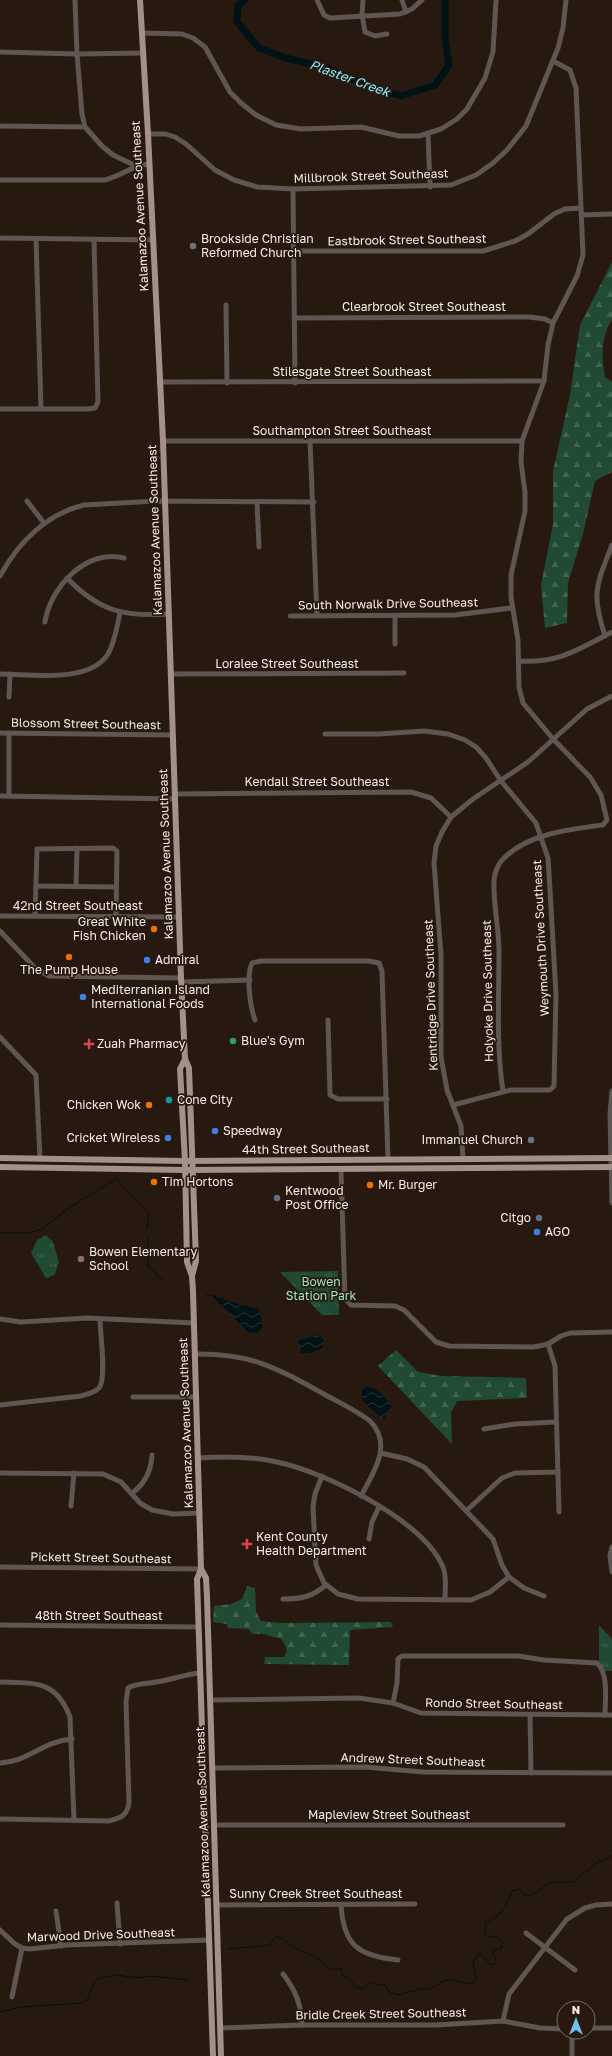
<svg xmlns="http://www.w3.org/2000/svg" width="612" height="2056" font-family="'Golos Text',sans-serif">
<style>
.grass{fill:url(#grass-tufts)}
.forest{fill:url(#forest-firs)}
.water{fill:url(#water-waves)}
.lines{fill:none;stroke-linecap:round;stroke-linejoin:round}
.stream{stroke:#011216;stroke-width:1}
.river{stroke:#011216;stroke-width:7}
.minor{stroke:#5f5653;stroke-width:5}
.major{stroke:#a39089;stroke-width:6}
.worship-dot{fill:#6b7280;stroke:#27190f;stroke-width:1.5}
.food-dot{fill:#e8710a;stroke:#27190f;stroke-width:1.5}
.shop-dot{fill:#3f7fe0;stroke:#27190f;stroke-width:1.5}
.leisure-dot{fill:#2e9e5b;stroke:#27190f;stroke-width:1.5}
.health-dot{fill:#e0444e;stroke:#27190f;stroke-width:1.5}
.culture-dot{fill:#0f9aa8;stroke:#27190f;stroke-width:1.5}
.service-dot{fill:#5c6f8a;stroke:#27190f;stroke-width:1.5}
.education-dot{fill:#8d6e63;stroke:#27190f;stroke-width:1.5}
.labels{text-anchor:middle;stroke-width:3.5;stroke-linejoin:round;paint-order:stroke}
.street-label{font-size:12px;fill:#f7ede6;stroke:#27190f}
.poi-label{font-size:12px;fill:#f7ede6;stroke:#27190f;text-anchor:start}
.park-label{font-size:12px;fill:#9de7ba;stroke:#27190f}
.water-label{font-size:13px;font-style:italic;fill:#85e8fc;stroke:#27190f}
</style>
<defs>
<pattern id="grass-tufts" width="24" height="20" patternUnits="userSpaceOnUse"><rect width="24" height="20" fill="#204a33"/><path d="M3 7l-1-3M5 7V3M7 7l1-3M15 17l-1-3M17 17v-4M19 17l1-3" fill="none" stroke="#416451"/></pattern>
<pattern id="forest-firs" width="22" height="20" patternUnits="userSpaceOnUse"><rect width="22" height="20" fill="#204a33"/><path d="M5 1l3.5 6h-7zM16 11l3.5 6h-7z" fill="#416451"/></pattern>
<pattern id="water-waves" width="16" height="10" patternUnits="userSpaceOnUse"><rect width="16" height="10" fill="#011216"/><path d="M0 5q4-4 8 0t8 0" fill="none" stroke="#273538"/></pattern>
</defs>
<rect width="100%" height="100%" fill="#27190f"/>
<!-- grass -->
<g class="grass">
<polygon points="46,1235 53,1242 59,1262 55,1274 48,1278 46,1278 31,1253 37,1240"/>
<polygon points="338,1271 339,1315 322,1315 280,1272"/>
<polygon points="599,1625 612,1639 612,1671 599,1671"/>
</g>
<!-- forest -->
<g class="forest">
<path d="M612,262v57c-11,19 -11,37 -7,58l7,5v90l-17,9 -12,53 -15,49 -1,40 -22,5 -4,-43 12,-61v-53l17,-76 10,-70z"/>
<polygon points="396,1350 418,1372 442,1376 526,1378 527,1398 457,1401 451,1413 452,1444 378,1366"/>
<path d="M247,1586l8,2 1,24 5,9 18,2 112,-1 2,5 -43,3 -1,35 -85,-1 1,-7h19l3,-6c-3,-10 -4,-13 -14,-14 -4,-1 -7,-3 -10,-3 -4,-1 -7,1 -12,-1l-2,-4 -21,-1 -1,-4 -14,-2 1,-16 17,-2 11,-5z"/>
</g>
<!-- water -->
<g class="water">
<polygon points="216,1295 227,1301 259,1309 263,1327 257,1333 248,1332 214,1298 213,1296"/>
<polygon points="317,1335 322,1337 324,1341 322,1348 311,1353 300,1353 301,1345 298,1343 300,1340"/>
<path d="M367,1387c11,0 19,12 25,20l-5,4 -2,8c-3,0 -20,-15 -23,-19v-10z"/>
</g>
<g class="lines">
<!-- stream -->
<g class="stream">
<polyline points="0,1233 29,1233 42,1229 67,1209 116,1179 149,1213 147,1228"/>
<polyline points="148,1238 148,1266 155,1271 158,1277 163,1279"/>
<polyline points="206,1294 213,1296"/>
<path d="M229,1949l41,-4 5,-8 8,1 10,9 21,9 18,14 9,-2 1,7 7,3 7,9 7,2 8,-7 6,3h8l5,9 4,-1 6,2c7,-5 13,-2 19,-6 16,3 19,-10 32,-9 8,0 14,5 22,3l3,-5 -3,-15 5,-9 5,2 7,9 6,-2v-5l-4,-7 9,-3 1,-6 -6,-5h-6l-5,-3 1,-11c14,-7 21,-16 26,-32l8,-2 6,7c10,0 16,-9 23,-14h24l27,-22 3,1 9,-6"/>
<polyline points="0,2012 22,2007 81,2003 88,1999 93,1984 97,1979 104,1977 117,1975 136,1978 150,1976 188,1980"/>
</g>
<!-- river -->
<polyline class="river" points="244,0 238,6 237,22 259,48 286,58 327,68 368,86 401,96 435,85 449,65 445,38 445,0"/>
<!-- minor -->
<g class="minor">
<polyline points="75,0 77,54 82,114 85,127 102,146 113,155 136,166"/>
<polyline points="317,0 324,15 330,18 400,14 412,9 422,0"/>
<polyline points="363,0 362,15 365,32 375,36 387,34"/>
<polyline points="402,0 406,12"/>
<polyline points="142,33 182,34 193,38 205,47 230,92 241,103 256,115 276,125 301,129 361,127 399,136 419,136 441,129 457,119 467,109 485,78 493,52 496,0"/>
<polyline points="0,52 77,54 143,53"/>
<polyline points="0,126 85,127"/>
<polyline points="148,134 166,134 175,137 186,144 215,170 234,180 257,187 293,189 451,185 476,175 493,163 507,150 526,126 558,48 563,28 566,0"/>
<polyline points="428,134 430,187"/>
<path d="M0,180h105c18,-5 26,-14 44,-16"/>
<polyline points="293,189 295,383"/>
<polyline points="581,215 612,214"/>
<polyline points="0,238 153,240"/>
<polyline points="36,239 41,409"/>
<polyline points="294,251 483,251 515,241 528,234 554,214 565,209 581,208"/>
<polyline points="226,305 227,383"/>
<polyline points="295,318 529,317 545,319 553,323"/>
<polyline points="159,382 544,381"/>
<polyline points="0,409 88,409 95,408 98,402 94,240"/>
<polyline points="163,441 522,441"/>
<polyline points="310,441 317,616"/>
<polyline points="27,501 44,523"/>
<polyline points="257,502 259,547"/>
<path d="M0,576c18,-33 46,-62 84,-71l73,-4 157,1"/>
<path d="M67,578c32,33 56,39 102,36"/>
<polyline points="290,616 455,615 511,608"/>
<path d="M45,622c5,-34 41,-74 79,-64"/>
<path d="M605,636c-14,-43 -9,-50 7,-91"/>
<polyline points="395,644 395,616"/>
<path d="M519,661c41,2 58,-11 93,-29"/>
<path d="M0,674c31,0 89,10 108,-20 7,-12 9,-28 12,-41"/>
<polyline points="171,674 404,673"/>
<polyline points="9,697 10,674"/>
<polyline points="0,733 172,735"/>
<polyline points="325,734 379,734 424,731 448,734 465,740 476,747 486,758 501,781 536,823 548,858 549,873 556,994 554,1086 550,1090 511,1090 453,1105"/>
<polyline points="175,794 411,792 431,798 451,817"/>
<polyline points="0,796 175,799"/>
<polyline points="9,796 9,733"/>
<polyline points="36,886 116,887"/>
<polyline points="76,886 77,848"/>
<polyline points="0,916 179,917"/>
<polyline points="35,916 37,849 113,848 117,851 116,917"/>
<polyline points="0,931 36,969 49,976 181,978"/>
<polyline points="181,982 250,980"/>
<path d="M255,1020c-5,-13 -9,-44 -3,-57l9,-2h108l10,2 3,8 6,189"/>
<polyline points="328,1020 330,1095 338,1099 387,1099"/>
<polyline points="0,1037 36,1075 40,1159"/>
<path d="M503,1091c-7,-46 -4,-93 -4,-140 0,-23 -6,-47 -5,-70 0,-7 4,-17 9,-22 24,-25 67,-30 100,-34l4,-5 -6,-25 -11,-18 -36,-37 -31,-37 -4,-16 -1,-47 -7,-43v-22l14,-64v-19l-4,-30 1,-21 22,-60 4,-36 5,-22 24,-47 6,-21 -7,-167 -6,-18 -17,-9"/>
<polyline points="612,1091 610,1114 612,1203"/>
<polyline points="463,1159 461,1126 447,1090 441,1057 441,955 434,863 436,846 442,832 451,817 473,799 528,762 587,709 612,696"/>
<polyline points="341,1169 345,1299 351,1305 395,1306 404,1310 436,1342 449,1346 534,1347 548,1344 561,1336 570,1333 612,1332"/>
<polyline points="0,1319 21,1322 87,1318 194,1323"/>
<polyline points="548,1344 555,1366 559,1512"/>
<path d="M195,1354c55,-1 80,13 127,39 16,9 34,17 48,28 23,23 4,51 -9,75"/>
<polyline points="133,1397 196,1397"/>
<path d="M0,1405l81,-9c7,-2 13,-3 18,-8 8,-9 1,-55 1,-69"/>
<polyline points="484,1429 515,1424 556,1422"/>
<polyline points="381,1453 407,1459 424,1467 493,1539 502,1565 509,1577 524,1588 544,1596"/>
<path d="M198,1458c27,-2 52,-2 79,4 48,10 146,58 166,105 4,10 2,22 2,33"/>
<polyline points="0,1473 103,1474 121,1482 140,1503 152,1510 173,1514 200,1513"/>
<polyline points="322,1476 315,1494 313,1507 316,1565 324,1583 338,1594 358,1599 471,1600 490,1592 509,1577"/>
<path d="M132,1493c13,-9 19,-22 20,-38"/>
<polyline points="71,1506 74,1473"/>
<polyline points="467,1510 502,1478 515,1473 558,1472"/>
<polyline points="369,1539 372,1522 379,1507"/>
<polyline points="612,1547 610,1555 612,1572"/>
<polyline points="0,1567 201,1569"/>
<path d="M283,1599c18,0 29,-2 43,-14"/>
<polyline points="0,1625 198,1627"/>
<path d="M0,1682c35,1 56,-2 70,35l4,103"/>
<polyline points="211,1700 359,1698 393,1703 421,1713 612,1715"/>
<path d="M393,1703l4,-20 1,-24 4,-3h116l26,4 53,3c12,11 8,37 8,52"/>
<polyline points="530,1715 531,1773"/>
<path d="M0,1763c28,-1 43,-22 72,-24"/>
<polyline points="213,1768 365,1767 423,1772 612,1773"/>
<path d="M0,1819l109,2c12,-3 19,-6 20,-19l-3,-100 2,-14c9,-5 18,-4 28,-6 15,-2 29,-8 44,-9"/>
<polyline points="215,1825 563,1825"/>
<polyline points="117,1903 120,1944"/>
<path d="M341,1904c2,41 17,52 57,56"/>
<polyline points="217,1905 415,1904"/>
<polyline points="56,1911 61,1946"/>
<polyline points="0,1930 15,1944 22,1948 30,1949 66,1945 209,1940"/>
<polyline points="526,1933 575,1970"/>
<path d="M283,1974c13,17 18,30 19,51"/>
<polyline points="12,1997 22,1948"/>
<polyline points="503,2021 509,1994 567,1919 585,1908 596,1905 612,1904"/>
<polyline points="221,2028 302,2025 436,2025 503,2021 540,2028 564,2029"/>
<polyline points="588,2028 612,2028"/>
<polyline points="572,2056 572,2032"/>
</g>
<!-- major -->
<g class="major">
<polyline points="140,0 148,134 163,441 181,978 185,1059 189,1068 196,1261 192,1276 193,1291 201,1569 206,1578 207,1597 221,2056"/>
<polyline points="185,1059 180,1069 185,1161 187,1262 192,1276"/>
<polyline points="0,1158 185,1161 612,1158"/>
<polyline points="0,1167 185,1170 612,1167"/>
<polyline points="201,1569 197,1579 213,2056"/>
</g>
</g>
<!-- markers -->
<g class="worship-dot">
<circle cx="193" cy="246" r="4"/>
<circle cx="531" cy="1140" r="4"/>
</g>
<g class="food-dot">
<circle cx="154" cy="929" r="4"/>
<circle cx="69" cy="957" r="4"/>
<circle cx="149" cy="1105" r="4"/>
<circle cx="154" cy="1182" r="4"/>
<circle cx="370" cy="1185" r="4"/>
</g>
<g class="shop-dot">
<circle cx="147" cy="960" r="4"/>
<circle cx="83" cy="997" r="4"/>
<circle cx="215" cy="1131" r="4"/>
<circle cx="168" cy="1138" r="4"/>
<circle cx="537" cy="1232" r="4"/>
</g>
<circle class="leisure-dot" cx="233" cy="1041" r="4"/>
<g class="health-dot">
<path d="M87 1038h4v4h4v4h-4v4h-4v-4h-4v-4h4z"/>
<path d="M245 1538h4v4h4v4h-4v4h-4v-4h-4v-4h4z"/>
</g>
<circle class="culture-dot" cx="169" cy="1100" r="4"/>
<g class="service-dot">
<circle cx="277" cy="1198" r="4"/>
<circle cx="539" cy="1218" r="4"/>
</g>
<circle class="education-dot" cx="81" cy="1259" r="4"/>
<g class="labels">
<!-- street labels -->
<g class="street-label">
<text transform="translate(371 176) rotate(-2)" y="4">Millbrook Street Southeast</text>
<text transform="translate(140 206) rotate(-93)" y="4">Kalamazoo Avenue Southeast</text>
<text transform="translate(407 240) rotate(-1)" y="4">Eastbrook Street Southeast</text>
<text x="424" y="311">Clearbrook Street Southeast</text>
<text x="352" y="376">Stilesgate Street Southeast</text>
<text x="342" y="435">Southampton Street Southeast</text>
<text transform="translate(155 530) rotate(-92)" y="4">Kalamazoo Avenue Southeast</text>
<text transform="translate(388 604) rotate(-1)" y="4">South Norwalk Drive Southeast</text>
<text x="287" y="668">Loralee Street Southeast</text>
<text transform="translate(86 724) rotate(1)" y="4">Blossom Street Southeast</text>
<text x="317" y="786">Kendall Street Southeast</text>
<text transform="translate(166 854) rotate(-92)" y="4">Kalamazoo Avenue Southeast</text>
<text x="78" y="910">42nd Street Southeast</text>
<text transform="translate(541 938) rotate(-93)" y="4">Weymouth Drive Southeast</text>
<text transform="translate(488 991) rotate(-91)" y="4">Holyoke Drive Southeast</text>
<text transform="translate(431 995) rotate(-92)" y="4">Kentridge Drive Southeast</text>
<text transform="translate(306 1149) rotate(-1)" y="4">44th Street Southeast</text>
<text transform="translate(186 1423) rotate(-92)" y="4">Kalamazoo Avenue Southeast</text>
<text transform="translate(101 1558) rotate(1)" y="4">Pickett Street Southeast</text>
<text x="99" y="1620">48th Street Southeast</text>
<text transform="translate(494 1704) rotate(1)" y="4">Rondo Street Southeast</text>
<text transform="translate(413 1760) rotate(2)" y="4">Andrew Street Southeast</text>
<text transform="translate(203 1812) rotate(-92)" y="4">Kalamazoo Avenue Southeast</text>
<text x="389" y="1819">Mapleview Street Southeast</text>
<text x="316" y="1898">Sunny Creek Street Southeast</text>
<text transform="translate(101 1935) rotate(-2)" y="4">Marwood Drive Southeast</text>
<text transform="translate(381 2014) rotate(-1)" y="4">Bridle Creek Street Southeast</text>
</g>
<!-- poi labels -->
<g class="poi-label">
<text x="201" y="243">Brookside Christian<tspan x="201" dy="14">Reformed Church</tspan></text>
<text x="146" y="926" text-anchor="end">Great White<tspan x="146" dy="14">Fish Chicken</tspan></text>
<text x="155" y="964">Admiral</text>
<text x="69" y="974" text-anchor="middle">The Pump House</text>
<text x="91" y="994">Mediterranian Island<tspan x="91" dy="14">International Foods</tspan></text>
<text x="241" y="1045">Blue's Gym</text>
<text x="97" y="1048">Zuah Pharmacy</text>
<text x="177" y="1104">Cone City</text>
<text x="141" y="1109" text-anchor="end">Chicken Wok</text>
<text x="223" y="1135">Speedway</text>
<text x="160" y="1142" text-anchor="end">Cricket Wireless</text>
<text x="523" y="1144" text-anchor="end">Immanuel Church</text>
<text x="162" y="1186">Tim Hortons</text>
<text x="378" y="1189">Mr. Burger</text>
<text x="285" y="1195">Kentwood<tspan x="285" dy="14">Post Office</tspan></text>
<text x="531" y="1222" text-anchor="end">Citgo</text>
<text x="545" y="1236">AGO</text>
<text x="89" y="1256">Bowen Elementary<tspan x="89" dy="14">School</tspan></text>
<text x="256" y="1541">Kent County<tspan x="256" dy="14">Health Department</tspan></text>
</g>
<!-- park labels -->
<g class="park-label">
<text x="321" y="1286">Bowen<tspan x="321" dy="14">Station Park</tspan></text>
</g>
<!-- water labels -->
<g class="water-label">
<text transform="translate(350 78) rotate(20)" y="5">Plaster Creek</text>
</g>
</g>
<!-- north arrow -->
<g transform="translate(576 2020)"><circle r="19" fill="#27190f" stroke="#7a6e65"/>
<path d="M0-3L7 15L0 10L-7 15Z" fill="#6bc3f2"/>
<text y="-6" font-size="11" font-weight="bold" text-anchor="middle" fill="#f7ede6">N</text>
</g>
</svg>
